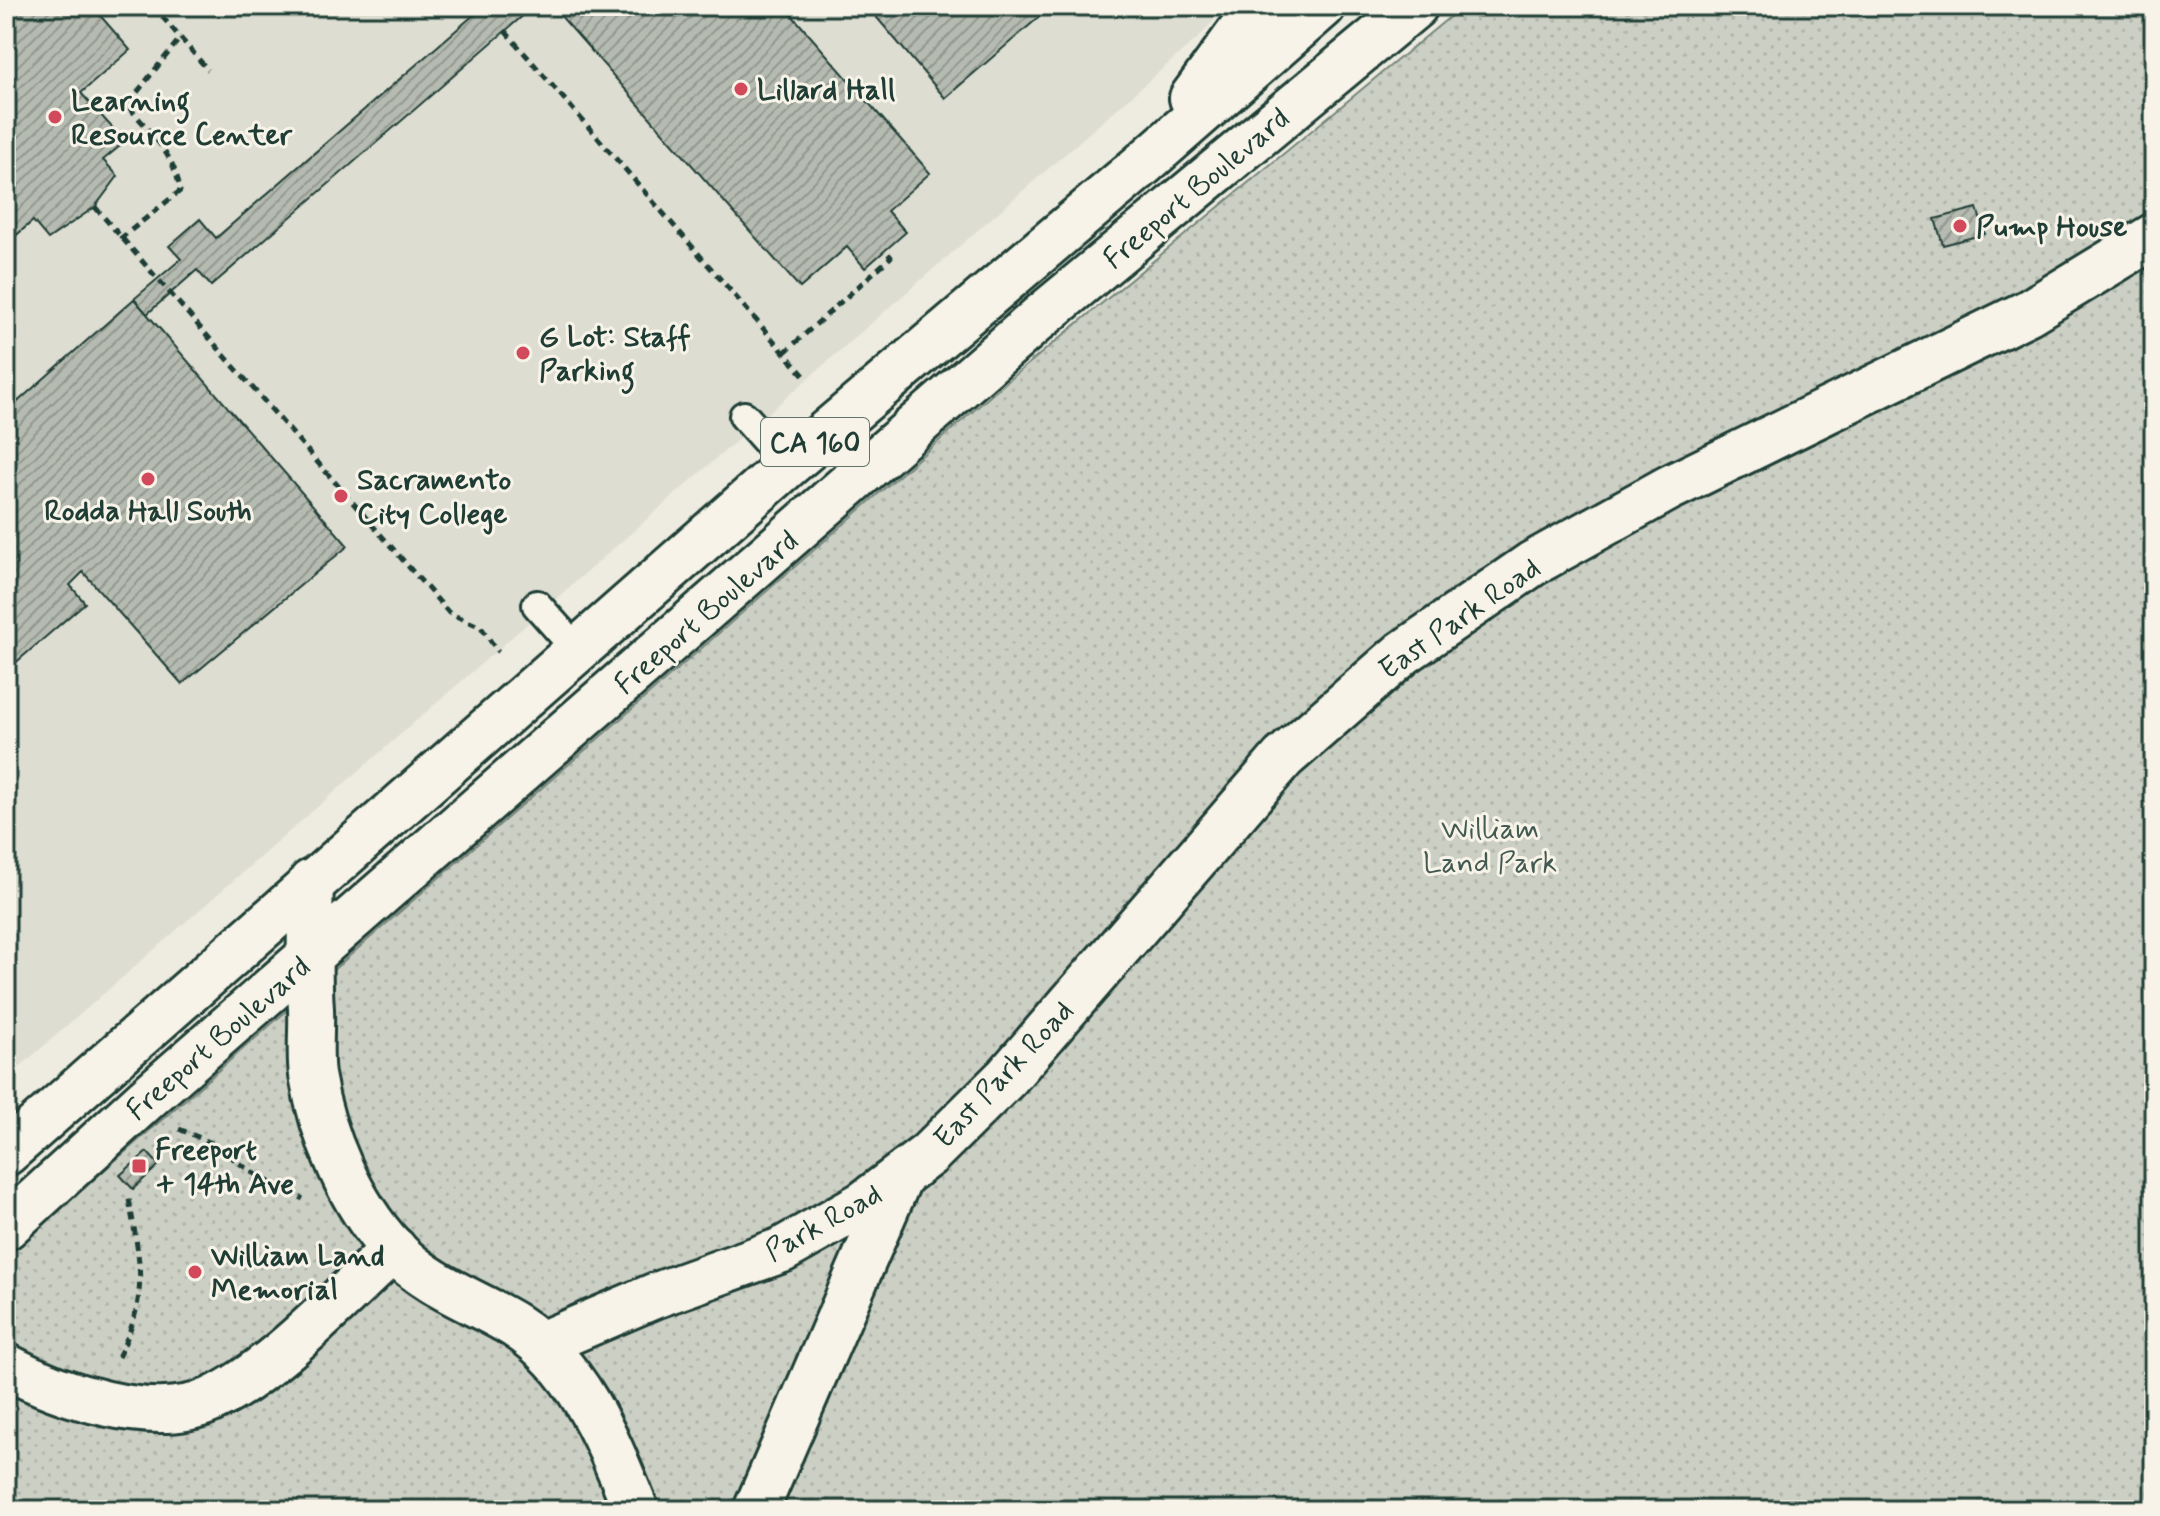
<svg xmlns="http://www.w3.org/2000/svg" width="2160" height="1516" font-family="Mynerve,sans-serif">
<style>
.built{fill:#ddddd2}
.grass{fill:url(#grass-dots);stroke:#76867c;stroke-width:2}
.building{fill:url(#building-hatch);stroke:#1f3d34;stroke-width:2}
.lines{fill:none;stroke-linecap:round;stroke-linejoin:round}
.service-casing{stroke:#1f3d34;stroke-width:34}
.minor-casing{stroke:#1f3d34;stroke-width:50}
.primary-casing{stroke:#1f3d34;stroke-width:50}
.path{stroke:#1f3d34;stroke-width:5;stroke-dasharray:8 6;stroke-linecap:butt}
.service{stroke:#f7f3e8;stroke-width:28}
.minor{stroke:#f7f3e8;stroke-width:44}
.primary{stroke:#f7f3e8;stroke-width:44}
.poi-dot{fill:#d1495b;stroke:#f7f3e8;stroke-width:3}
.labels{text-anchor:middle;stroke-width:6;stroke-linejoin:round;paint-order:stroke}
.shield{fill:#f7f3e8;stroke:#60746a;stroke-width:2}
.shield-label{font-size:28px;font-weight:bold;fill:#1f3d34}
.poi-label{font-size:30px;font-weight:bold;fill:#1f3d34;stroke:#f7f3e8;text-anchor:start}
.street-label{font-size:30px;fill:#1f3d34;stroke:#f7f3e8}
.park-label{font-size:30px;fill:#425a51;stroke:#f7f3e8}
</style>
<defs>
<pattern id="grass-dots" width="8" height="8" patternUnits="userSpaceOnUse" patternTransform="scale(2)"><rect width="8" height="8" fill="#cccfc4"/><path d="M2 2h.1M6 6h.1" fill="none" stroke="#afb3a9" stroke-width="1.8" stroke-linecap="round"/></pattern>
<pattern id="building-hatch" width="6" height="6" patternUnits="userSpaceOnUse" patternTransform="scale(2)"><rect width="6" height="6" fill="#b5bbb0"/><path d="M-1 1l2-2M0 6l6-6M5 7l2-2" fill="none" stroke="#939990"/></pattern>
</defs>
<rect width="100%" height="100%" fill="#eeece1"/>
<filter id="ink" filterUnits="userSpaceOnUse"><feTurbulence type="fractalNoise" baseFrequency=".0125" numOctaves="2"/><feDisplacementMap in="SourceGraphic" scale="16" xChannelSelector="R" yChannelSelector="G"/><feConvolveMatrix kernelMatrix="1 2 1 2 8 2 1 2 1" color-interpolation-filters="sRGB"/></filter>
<g filter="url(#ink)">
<!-- built -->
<polygon class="built" points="6,6 1227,6 1199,37 6,1079"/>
<!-- grass -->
<polygon class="grass" points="1463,6 2154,6 2154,1510 6,1510 6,1256 1005,383"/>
<!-- building -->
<g class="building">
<polygon points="6,6 92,6 130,50 81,93 125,142 103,160 118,176 95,207 48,239 33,221 6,244"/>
<polygon points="484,6 534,6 211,286 197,270 147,314 134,299 181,259 169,246 200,219 216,238"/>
<polygon points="552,6 784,6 930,173 887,211 906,232 865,268 847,247 800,288"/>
<polygon points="867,6 1052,6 945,98"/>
<polygon points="1977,208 1985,234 1943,245 1935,219"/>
<polygon points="134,299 348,546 182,684 83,572 70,585 85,603 6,671 6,412"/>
<polygon points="147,1152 159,1165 133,1189 120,1175"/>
</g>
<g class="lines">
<defs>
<g id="service">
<polyline points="744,416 788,465"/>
<polyline points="537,605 578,651"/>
</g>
<g id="minor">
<path d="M311,882c-1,42 -3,84 0,127 1,22 -2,44 1,66 10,61 39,129 81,174 37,39 81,51 123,77 65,42 92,116 120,184"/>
<polyline points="541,1344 654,1296 782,1250 863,1204 929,1154 1007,1077 1283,758 1403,653 1532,564 1669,488 2029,312 2154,236"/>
<path d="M6,1366c52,28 147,61 205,34 60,-27 132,-105 183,-151"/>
<polyline points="756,1510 899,1179"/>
</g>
<g id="primary">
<polyline points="1192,98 1259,6"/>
<polyline points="6,1153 788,465 1143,164 1323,6"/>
<polyline points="6,1227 147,1098 1038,319 1415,6"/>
</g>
</defs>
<!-- service casing -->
<use href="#service" class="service-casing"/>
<!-- minor casing -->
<use href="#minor" class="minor-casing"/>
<!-- primary casing -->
<use href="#primary" class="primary-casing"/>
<!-- path -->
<g class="path">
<polyline points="153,6 208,70"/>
<polyline points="505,31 808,380"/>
<polyline points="95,207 449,613 481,627 498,652"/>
<path d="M120,239l60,-48c-4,-35 -31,-60 -53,-86l54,-68"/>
<polyline points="784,353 891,257 885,250"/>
<polyline points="6,1040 12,1047"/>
<polyline points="179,1129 214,1144 251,1172 303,1199"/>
<path d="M118,1357c32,-61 22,-94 11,-158"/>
</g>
<!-- service -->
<use href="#service" class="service"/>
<!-- minor -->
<use href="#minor" class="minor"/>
<!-- primary -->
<use href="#primary" class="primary"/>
</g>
</g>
<!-- markers -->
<g class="poi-dot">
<circle cx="741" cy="89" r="8"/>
<circle cx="55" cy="117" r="8"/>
<circle cx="1960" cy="226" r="8"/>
<circle cx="523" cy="353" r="8"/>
<circle cx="148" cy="479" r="8"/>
<circle cx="341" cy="496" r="8"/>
<rect x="131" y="1158" width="16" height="16" rx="4"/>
<circle cx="195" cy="1272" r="8"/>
</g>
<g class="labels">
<!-- shield labels -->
<rect class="shield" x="761" y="418" width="108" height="48" rx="6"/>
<g class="shield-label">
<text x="815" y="452">CA 160</text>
</g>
<!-- poi labels -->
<g class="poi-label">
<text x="757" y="99">Lillard Hall</text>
<text x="71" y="110">Learning<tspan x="71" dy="34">Resource Center</tspan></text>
<text x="1976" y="236">Pump House</text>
<text x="539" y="346">G Lot: Staff<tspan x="539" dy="34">Parking</tspan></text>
<text x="357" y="489">Sacramento<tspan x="357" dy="34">City College</tspan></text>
<text x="148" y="520" text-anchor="middle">Rodda Hall South</text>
<text x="155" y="1159">Freeport<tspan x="155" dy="34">+ 14th Ave</tspan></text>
<text x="211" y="1265">William Land<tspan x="211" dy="34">Memorial</tspan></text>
</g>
<!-- street labels -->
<g class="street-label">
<text transform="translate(1196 188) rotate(-40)" y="10">Freeport Boulevard</text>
<text transform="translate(706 612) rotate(-41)" y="10">Freeport Boulevard</text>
<text transform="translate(1459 618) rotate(-35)" y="10">East Park Road</text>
<text transform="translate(218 1038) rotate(-41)" y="10">Freeport Boulevard</text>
<text transform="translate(1003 1074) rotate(-47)" y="10">East Park Road</text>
<text transform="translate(823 1222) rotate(-29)" y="10">Park Road</text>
</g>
<!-- park labels -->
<g class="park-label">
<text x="1490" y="838">William<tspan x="1490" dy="34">Land Park</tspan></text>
</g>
</g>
<!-- margin -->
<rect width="2160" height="1516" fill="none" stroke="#f7f3e8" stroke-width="32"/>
<rect x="16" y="16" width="2128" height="1484" fill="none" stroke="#1f3d34" stroke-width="3" filter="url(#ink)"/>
</svg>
